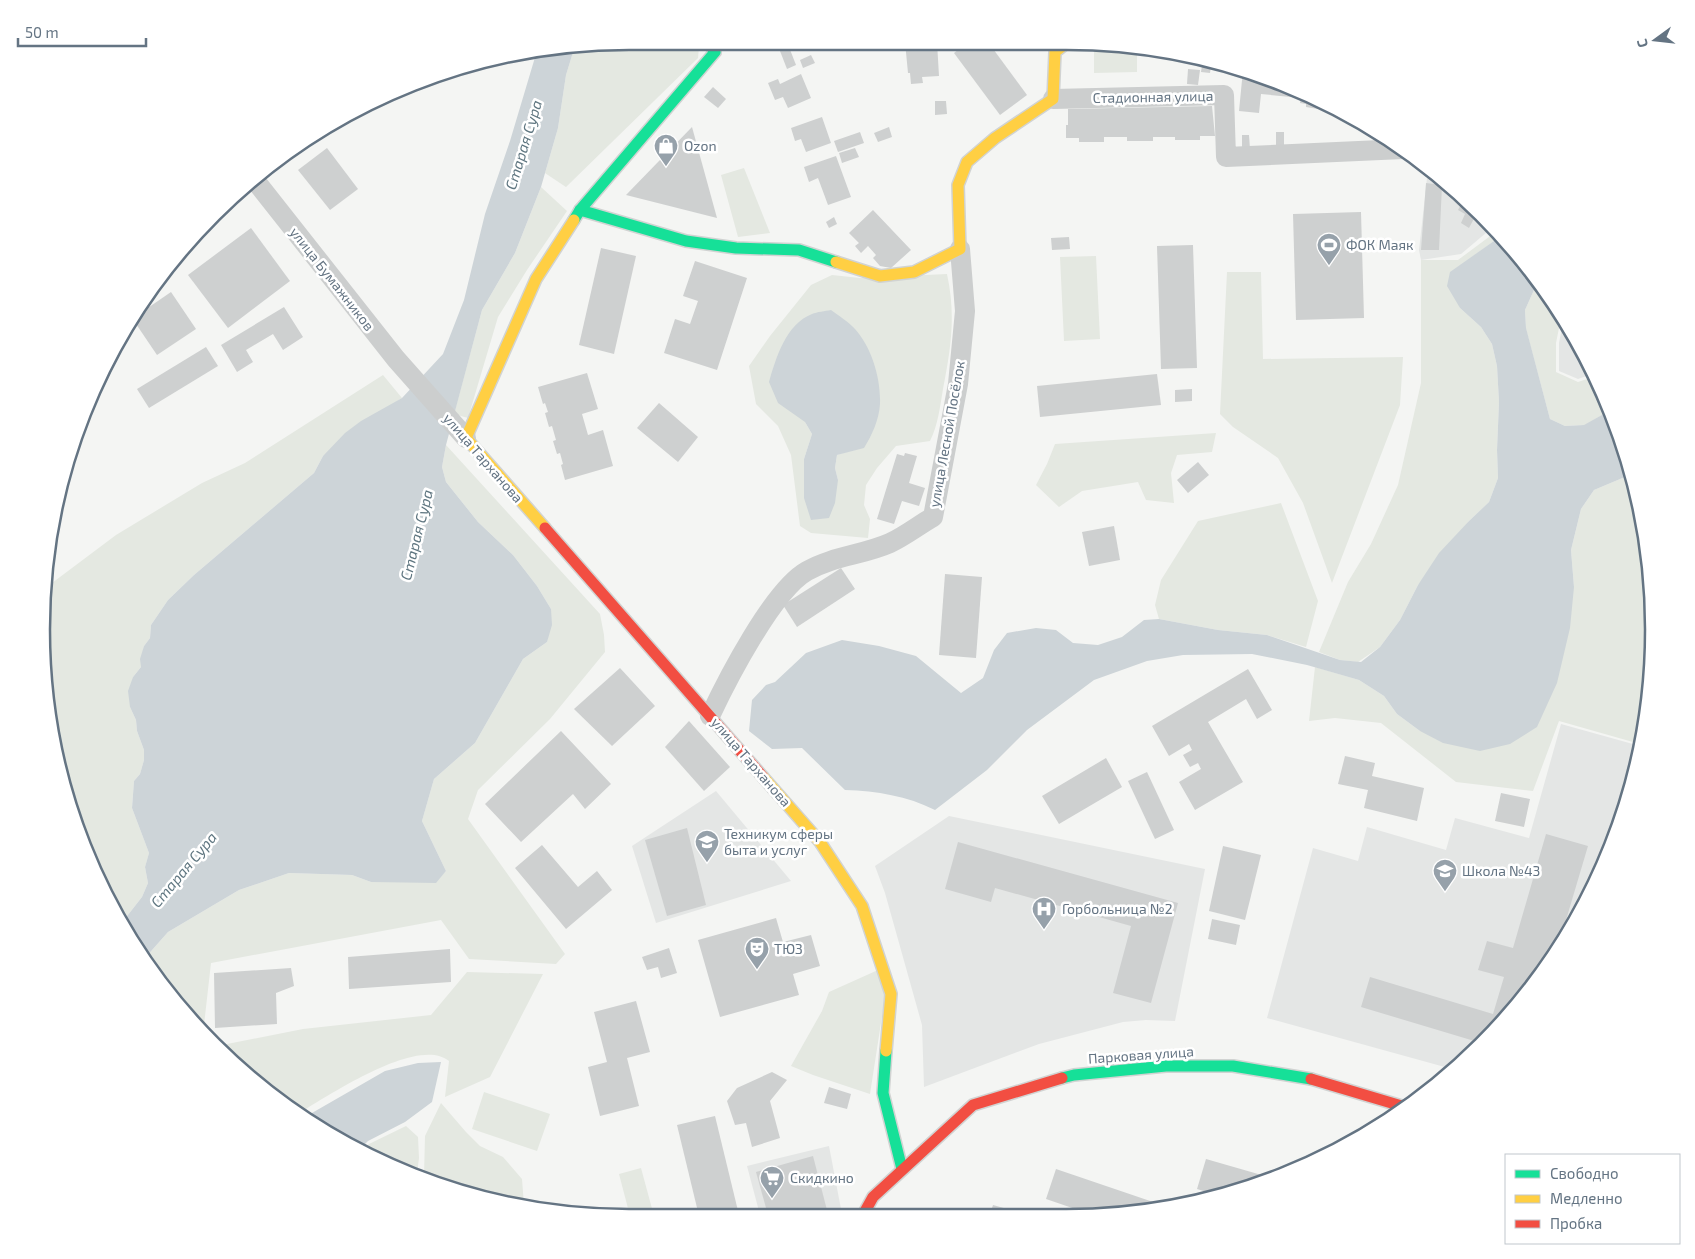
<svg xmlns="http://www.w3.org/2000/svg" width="1695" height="1259" font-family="'Exo 2',sans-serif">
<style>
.built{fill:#e4e6e5}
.green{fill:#e4e8e1;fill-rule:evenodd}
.water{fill:#cdd4d8}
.building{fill:#ced0d0}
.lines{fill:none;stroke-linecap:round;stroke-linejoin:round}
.fast-casing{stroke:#d1d3d2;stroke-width:14}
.slow-casing{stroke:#d1d3d2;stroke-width:14}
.jam-casing{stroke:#d1d3d2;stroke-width:14}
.street{stroke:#cccece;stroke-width:20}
.fast{stroke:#16e098;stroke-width:11}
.slow{stroke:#ffcf43;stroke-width:11}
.jam{stroke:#f24e42;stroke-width:11}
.labels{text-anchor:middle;stroke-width:5;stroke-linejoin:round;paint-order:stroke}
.street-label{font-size:14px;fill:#647483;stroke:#fff}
.poi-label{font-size:14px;fill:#647483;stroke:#fff;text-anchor:start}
.water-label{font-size:15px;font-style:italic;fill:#5f7680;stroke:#fff}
.rim{fill:none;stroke:#647483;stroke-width:2.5}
</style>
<rect width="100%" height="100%" fill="#f4f5f3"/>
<!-- built -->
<g class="built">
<polygon points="1428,169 1481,213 1493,227 1461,254 1421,260 1419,250"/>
<polygon points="1563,322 1593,370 1595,373 1578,379 1559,371 1559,343"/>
<polygon points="1561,724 1640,746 1622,819 1575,924 1508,1018 1452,1069 1267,1018 1313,848 1358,861 1367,827 1446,850 1455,818 1529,838"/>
<polygon points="716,791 791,881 656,923 632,846"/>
<polygon points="949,816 1205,869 1175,1021 1146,1020 1123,1022 1039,1044 924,1087 922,1025 885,893 875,866"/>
<polygon points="829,1146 841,1209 838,1215 760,1215 747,1166"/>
</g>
<!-- green -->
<g class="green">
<polygon points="630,41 697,41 699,47 698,58 566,187 545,173 558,128 566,75 574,49"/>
<polygon points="1106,43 1137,48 1137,72 1094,73 1094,50"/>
<polygon points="744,168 770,233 738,237 721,175"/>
<polygon points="541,187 567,211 527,270 498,317 468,418 454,414 482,310 515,253"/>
<polygon points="1497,231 1501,236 1451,272 1460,308 1481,327 1492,344 1497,366 1499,402 1497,450 1498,478 1489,502 1469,521 1418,585 1400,620 1380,647 1358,662 1340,660 1319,652 1348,582 1371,544 1398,485 1421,383 1421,260 1458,260"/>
<polygon points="1096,256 1100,339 1064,341 1060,257"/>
<polygon points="1227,272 1261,272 1263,359 1403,357 1400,405 1332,583 1303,503 1278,458 1233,427 1220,414"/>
<path d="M947,274c9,41 4,74 -4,115 -3,18 -5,36 -13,52l-34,5 -19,22 -11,17 -2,20 6,14 -2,19 -57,-5 -11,-7 -9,-71 -13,-29 -22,-22 -7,-38 21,-30 41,-51 21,-10 28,3zM805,422l44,29 -12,4 -2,13 3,12 -34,-21 8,-25z"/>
<polygon points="1538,281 1561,318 1556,343 1556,372 1578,382 1596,376 1609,411 1585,425 1565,426 1550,419 1526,329 1525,310"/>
<polygon points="383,375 402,398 385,409 323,456 314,473 194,575 168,600 151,625 150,638 144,646 141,667 133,677 130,707 136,720 137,731 144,750 144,760 140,774 134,781 132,808 149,853 145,867 148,883 142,897 124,920 86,854 53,745 43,668 48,586 116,535 202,483 245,463"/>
<polygon points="1216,433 1212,452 1177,455 1171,473 1174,503 1146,500 1138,482 1082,491 1059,507 1036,485 1047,464 1055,444"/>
<polygon points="446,445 600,614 604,635 605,652 550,719 478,790 468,819 565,954 556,964 469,959 441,920 211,963 204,1025 200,1027 163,987 145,958 168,932 239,890 289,873 352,875 371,882 436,882 446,871 422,821 434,779 475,743 523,659 547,642 551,609 537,586 513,555 478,522 446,482 442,467"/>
<polygon points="1632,474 1653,591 1649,707 1640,744 1559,721 1533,791 1456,782 1381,723 1335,718 1309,721 1315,667 1359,680 1384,696 1397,714 1420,731 1574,587 1571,550 1581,509 1594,490"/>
<polygon points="1281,503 1318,601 1306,647 1267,635 1218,630 1159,619 1155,605 1161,580 1198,521"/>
<polygon points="878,970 885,997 870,1094 813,1075 791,1066 822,1011 829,992"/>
<path d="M467,972l76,2 -53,103 -45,20 4,-36c-31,-26 -121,35 -150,52l-57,-41 -25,-26 86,-17 128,-14z"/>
<polygon points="484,1092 550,1114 537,1151 472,1129"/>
<polygon points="441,1103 466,1132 480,1146 503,1157 522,1179 524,1205 477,1198 424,1176 425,1136"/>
<polygon points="406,1126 418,1137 419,1158 417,1173 363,1151 369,1144"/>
<polygon points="641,1168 654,1216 630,1216 619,1174"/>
</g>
<!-- water -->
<g class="water">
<polygon points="574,49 566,75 558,128 541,187 515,253 482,310 446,445 442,467 446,482 478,522 513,555 537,586 551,609 552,625 547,642 523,659 475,743 434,779 422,821 446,871 436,883 371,882 352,875 289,873 239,890 168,932 145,958 124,920 142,897 148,883 145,867 149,853 132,808 134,781 140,774 144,760 144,750 137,731 136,720 130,707 128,691 133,677 141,667 140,659 144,646 150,638 151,625 168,600 194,575 314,473 323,456 345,433 361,421 402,398 443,354 464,300 485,214 510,141 536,54"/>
<path d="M1501,236l31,36 6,9 -13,29 1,18 24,91 15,7 19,-1 25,-14 23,63 -38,16 -13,19 -10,41 3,37 -4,41 -13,55 -20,44 -27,17 -30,7 -37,-8 -23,-12 -23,-17 -13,-18 -25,-16 -52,-15 -55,-11 -69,1 -36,6 -53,19 -67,50 -40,40 -52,40c-28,-14 -58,-19 -90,-20l-43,-42 -30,1 -23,-18 3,-31 14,-15 9,-3 31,-29 36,-13 37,6 37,10 45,37 22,-15 11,-28 13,-17 29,-5 20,2 17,13 25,2 24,-8 22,-17 15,-1 59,11 49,5 73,25 21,2 19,-15 20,-27 18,-35 21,-32 30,-32 20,-19 9,-24 -1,-28 2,-48 -2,-36 -5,-22 -11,-17 -21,-19 -13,-22 3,-14z"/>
<path d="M831,310c8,6 18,12 24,19 17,19 26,50 25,75 -1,16 -8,31 -16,44l-27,7 -2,13 3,12 -3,23 -6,15 -18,2 -7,-22v-39l8,-25 -7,-12 -27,-19 -9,-21c7,-24 17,-58 43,-68 5,-2 13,-3 19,-4z"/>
<polygon points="441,1062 432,1102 405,1122 368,1141 360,1149 336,1139 305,1117 385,1071 418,1063"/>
</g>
<!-- building -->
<g class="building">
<polygon points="905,42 937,42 939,76 922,77 923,83 911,84 910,73 908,73"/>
<polygon points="968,42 988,42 1027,95 1000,115 954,53"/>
<polygon points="789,47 796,65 787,69 780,51"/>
<polygon points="811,55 815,63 803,68 800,60"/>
<polygon points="1203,59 1212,60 1210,73 1201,72"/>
<polygon points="1188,69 1200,70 1198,85 1187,84"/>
<polygon points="1243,70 1291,86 1318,101 1318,109 1306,107 1306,104 1300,103 1301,98 1261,94 1259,113 1239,111"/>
<polygon points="801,74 811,98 788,108 783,97 775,100 768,83 778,79 780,84"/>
<polygon points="713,87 726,99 718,108 704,97"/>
<polygon points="935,101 946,101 947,114 935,115"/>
<polygon points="1212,106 1215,136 1200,136 1200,140 1175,140 1175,137 1153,137 1153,141 1127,141 1127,137 1104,137 1104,142 1079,142 1079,138 1066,138 1066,125 1068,125 1068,109"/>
<polygon points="822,117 831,143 806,152 801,139 795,141 791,128"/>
<polygon points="692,127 717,218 626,195"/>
<polygon points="889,127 892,137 878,142 874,133"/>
<polygon points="860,132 864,143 838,152 834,141"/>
<rect x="1276" y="132" width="8" height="13"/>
<polygon points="1242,135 1249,135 1250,149 1242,149"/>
<polygon points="327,148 358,189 330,210 298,170"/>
<polygon points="855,148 859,157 842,163 839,153"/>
<polygon points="836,156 851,197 828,205 818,178 809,182 804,167"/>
<polygon points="1426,183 1442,185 1439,250 1421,250"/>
<polygon points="1464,199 1478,211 1469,228 1461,223 1465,214 1458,210"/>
<polygon points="873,210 911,250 891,268 880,266 873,258 876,255 868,246 861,253 855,246 859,243 849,233"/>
<polygon points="1361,212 1364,318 1296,320 1293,214"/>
<polygon points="834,217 837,224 829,228 826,222"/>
<polygon points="251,228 290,281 228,328 188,275"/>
<polygon points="1069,237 1070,249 1052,250 1051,238"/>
<polygon points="1193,245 1197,368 1161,369 1157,246"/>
<polygon points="601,248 636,256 614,354 579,345"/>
<polygon points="695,261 747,278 717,370 664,353 675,319 690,324 698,301 683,296"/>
<polygon points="171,292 196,329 157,355 134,321 139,314"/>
<polygon points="284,307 303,337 283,350 273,334 246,350 253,362 237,372 221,345"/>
<polygon points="206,347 218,366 149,408 137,389"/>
<polygon points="587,373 598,409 582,414 588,435 603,430 613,466 565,480 561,465 563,464 560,453 557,454 553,441 556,440 552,426 549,427 545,413 548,412 545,403 543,404 538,387"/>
<polygon points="1157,374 1161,405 1040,417 1037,386"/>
<polygon points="1192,389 1192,401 1175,402 1175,390"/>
<polygon points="659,403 698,437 678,462 637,428"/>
<polygon points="905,453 917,456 909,483 925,488 919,506 902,501 894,524 877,519 897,454 904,456"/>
<polygon points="1198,462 1209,475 1188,493 1177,480"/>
<polygon points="1114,526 1120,560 1089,566 1082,532"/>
<polygon points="841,568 855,589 797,627 783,605"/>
<polygon points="945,574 982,577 976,658 939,655"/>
<polygon points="620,668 655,706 612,746 574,709"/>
<polygon points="1248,669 1272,710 1257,719 1246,699 1208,722 1243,782 1195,810 1179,782 1201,769 1198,763 1190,767 1183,755 1192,750 1189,744 1169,756 1152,726"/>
<polygon points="689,721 730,767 704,791 665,747"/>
<polygon points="561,731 611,784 585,809 573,794 521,842 485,804"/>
<polygon points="1345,756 1375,763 1372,776 1424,788 1417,821 1364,808 1368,790 1338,784"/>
<polygon points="1106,758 1122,787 1059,824 1042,796"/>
<polygon points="1147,772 1174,830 1155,839 1128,781"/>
<polygon points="1501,793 1530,799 1524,827 1495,821"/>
<polygon points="687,828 706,905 667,916 645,840"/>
<polygon points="1546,834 1588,846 1558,947 1508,1018 1481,1043 1361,1007 1370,977 1493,1014 1504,977 1478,970 1487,941 1513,948"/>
<polygon points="958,842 1178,903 1151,1003 1113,993 1131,926 995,888 991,902 945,889"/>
<polygon points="542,845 578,887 597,871 612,890 566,929 515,868"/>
<polygon points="1223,846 1261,855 1245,920 1209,911"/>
<polygon points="776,918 783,942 811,935 820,966 793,974 799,995 720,1017 698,940"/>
<polygon points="1212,919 1240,925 1236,945 1208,939"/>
<polygon points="669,948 677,973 661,978 658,967 647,970 642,957"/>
<polygon points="450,949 451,982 349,989 348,957"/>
<polygon points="291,968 294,986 276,993 277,1024 215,1028 214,973"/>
<polygon points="636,1001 650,1052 627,1058 639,1106 600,1116 588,1067 607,1062 594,1012"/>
<polygon points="772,1072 787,1080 770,1101 780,1138 752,1147 746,1123 735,1125 727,1101 737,1088"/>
<polygon points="829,1087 851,1094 847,1109 824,1103"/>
<polygon points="715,1116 739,1215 699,1216 677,1125"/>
<polygon points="813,1156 828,1214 768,1215 756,1172"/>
<polygon points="1206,1159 1272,1178 1213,1194 1197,1189"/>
<polygon points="1056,1169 1159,1204 1158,1209 1143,1213 1087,1213 1046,1199"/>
<polygon points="993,1205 1022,1213 1022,1214 990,1214"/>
</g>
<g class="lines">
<defs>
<g id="fast">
<polyline points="580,210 686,241 736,248 799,250 836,262"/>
<polyline points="574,220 580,210 715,52 707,41"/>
<polyline points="886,1051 883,1093 902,1169"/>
<polyline points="1062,1078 1074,1075 1166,1066 1233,1066 1311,1079"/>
</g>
<g id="slow">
<polyline points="836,262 880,276 914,272 960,249 958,185 967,162 995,138 1053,99 1055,52 1068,42"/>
<polyline points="545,528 466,438 536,279 574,220"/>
<polyline points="763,777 820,842 862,906 891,994 886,1051"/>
</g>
<g id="jam">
<polyline points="545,528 763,777"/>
<polyline points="1311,1079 1405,1107"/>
<polyline points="863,1215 873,1197 973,1105 1062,1078"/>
</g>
</defs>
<!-- fast casing -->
<use href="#fast" class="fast-casing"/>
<!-- slow casing -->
<use href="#slow" class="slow-casing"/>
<!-- jam casing -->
<use href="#jam" class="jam-casing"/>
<!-- street -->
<g class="street">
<polyline points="1053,99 1224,95 1226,157 1403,149"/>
<polyline points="254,179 396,359 466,438"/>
<path d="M710,716c17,-36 63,-126 97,-145 26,-15 56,-16 83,-28 15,-7 29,-18 43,-26l25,-133 7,-73 -5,-62"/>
</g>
<!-- fast -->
<use href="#fast" class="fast"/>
<!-- slow -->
<use href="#slow" class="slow"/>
<!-- jam -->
<use href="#jam" class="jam"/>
</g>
<!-- icons -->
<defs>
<symbol id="shop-pin" viewBox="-11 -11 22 30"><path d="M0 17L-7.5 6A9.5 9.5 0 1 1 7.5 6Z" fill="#96a1aa" stroke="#fff"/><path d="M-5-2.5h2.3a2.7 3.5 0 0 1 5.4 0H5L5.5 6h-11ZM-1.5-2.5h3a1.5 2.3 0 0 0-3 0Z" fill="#fff"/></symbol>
<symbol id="stadium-pin" viewBox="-11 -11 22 30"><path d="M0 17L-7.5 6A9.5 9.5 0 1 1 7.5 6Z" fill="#96a1aa" stroke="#fff"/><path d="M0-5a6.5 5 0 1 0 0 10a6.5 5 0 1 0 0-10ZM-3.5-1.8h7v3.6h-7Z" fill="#fff"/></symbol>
<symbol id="university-pin" viewBox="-11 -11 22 30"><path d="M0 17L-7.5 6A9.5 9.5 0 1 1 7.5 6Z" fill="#96a1aa" stroke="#fff"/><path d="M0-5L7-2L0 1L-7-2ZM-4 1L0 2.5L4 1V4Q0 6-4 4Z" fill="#fff"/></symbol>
<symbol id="school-pin" viewBox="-11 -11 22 30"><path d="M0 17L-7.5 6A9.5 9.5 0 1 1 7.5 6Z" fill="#96a1aa" stroke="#fff"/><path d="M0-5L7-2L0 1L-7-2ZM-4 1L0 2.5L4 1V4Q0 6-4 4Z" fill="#fff"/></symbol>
<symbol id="hospital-pin" viewBox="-11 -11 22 30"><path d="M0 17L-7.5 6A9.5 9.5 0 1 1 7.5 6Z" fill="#96a1aa" stroke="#fff"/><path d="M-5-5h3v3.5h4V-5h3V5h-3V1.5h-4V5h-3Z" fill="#fff"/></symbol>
<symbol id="theatre-pin" viewBox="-11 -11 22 30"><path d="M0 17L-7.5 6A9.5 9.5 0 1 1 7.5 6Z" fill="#96a1aa" stroke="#fff"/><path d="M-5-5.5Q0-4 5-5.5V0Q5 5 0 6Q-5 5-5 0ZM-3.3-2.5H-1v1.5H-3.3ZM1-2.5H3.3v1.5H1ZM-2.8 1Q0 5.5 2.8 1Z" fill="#fff"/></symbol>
<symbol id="supermarket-pin" viewBox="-11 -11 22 30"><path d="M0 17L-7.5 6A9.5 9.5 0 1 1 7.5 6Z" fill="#96a1aa" stroke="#fff"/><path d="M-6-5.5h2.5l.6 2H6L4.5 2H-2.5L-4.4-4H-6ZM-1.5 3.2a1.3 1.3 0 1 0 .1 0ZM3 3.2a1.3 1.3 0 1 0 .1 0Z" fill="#fff"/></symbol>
</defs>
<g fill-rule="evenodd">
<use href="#shop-pin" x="652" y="132" width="28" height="38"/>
<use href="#stadium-pin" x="1315" y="231" width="28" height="38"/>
<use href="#university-pin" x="693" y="828" width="28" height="38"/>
<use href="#school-pin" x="1431" y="857" width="28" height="38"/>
<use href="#hospital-pin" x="1030" y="895" width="28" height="38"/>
<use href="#theatre-pin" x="743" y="935" width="28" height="38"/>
<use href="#supermarket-pin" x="758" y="1164" width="28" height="38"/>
</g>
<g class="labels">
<!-- street labels -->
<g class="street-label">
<text transform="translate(1153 97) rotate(-1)" y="5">Стадионная улица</text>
<text transform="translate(332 279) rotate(52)" y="5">улица Бумажников</text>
<text transform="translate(947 434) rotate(-80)" y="5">улица Лесной Посёлок</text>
<text transform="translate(483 458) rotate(49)" y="5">улица Тарханова</text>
<text transform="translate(751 762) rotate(49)" y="5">улица Тарханова</text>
<text transform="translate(1141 1055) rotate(-4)" y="5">Парковая улица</text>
</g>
<!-- poi labels -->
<g class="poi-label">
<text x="684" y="151">Ozon</text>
<text x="1346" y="250">ФОК Маяк</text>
<text x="724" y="839">Техникум сферы<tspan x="724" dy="16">быта и услуг</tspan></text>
<text x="1462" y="876">Школа №43</text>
<text x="1062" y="914">Горбольница №2</text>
<text x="774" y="954">ТЮЗ</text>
<text x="790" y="1183">Скидкино</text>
</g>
<!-- water labels -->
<g class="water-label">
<text transform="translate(524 145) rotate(-73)" y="5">Старая Сура</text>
<text transform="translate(417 535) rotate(-76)" y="5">Старая Сура</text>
<text transform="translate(184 870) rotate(-50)" y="5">Старая Сура</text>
</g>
</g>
<!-- crop -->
<path d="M0 0H1695V1259H0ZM629 50H1066A579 579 0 0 1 1645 629V630A579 579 0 0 1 1066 1209H629A579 579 0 0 1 50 630V629A579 579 0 0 1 629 50Z" fill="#fff" fill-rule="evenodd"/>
<path class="rim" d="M629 50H1066A579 579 0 0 1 1645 629V630A579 579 0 0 1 1066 1209H629A579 579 0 0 1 50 630V629A579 579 0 0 1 629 50Z"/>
<!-- legend -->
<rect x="1505" y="1154" width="175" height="90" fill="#ffffff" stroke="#c1c7cd"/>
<rect x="1515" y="1170" width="25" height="8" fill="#16e098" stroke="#c1c7cd"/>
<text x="1550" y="1179" font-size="15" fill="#647483">Свободно</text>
<rect x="1515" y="1195" width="25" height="8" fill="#ffcf43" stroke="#c1c7cd"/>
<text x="1550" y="1204" font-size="15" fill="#647483">Медленно</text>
<rect x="1515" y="1220" width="25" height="8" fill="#f24e42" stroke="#c1c7cd"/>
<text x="1550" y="1229" font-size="15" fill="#647483">Пробка</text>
<!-- north arrow -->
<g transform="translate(1655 40) rotate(255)" stroke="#ffffff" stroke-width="4" paint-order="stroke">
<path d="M0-4L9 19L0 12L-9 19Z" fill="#647483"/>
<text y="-8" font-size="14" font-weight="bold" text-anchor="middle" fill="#647483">С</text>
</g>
<!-- scale -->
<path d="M18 38v8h128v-8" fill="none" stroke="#647483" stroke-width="2.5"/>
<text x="25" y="38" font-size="15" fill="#647483" stroke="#ffffff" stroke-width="4" paint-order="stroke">50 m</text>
</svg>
